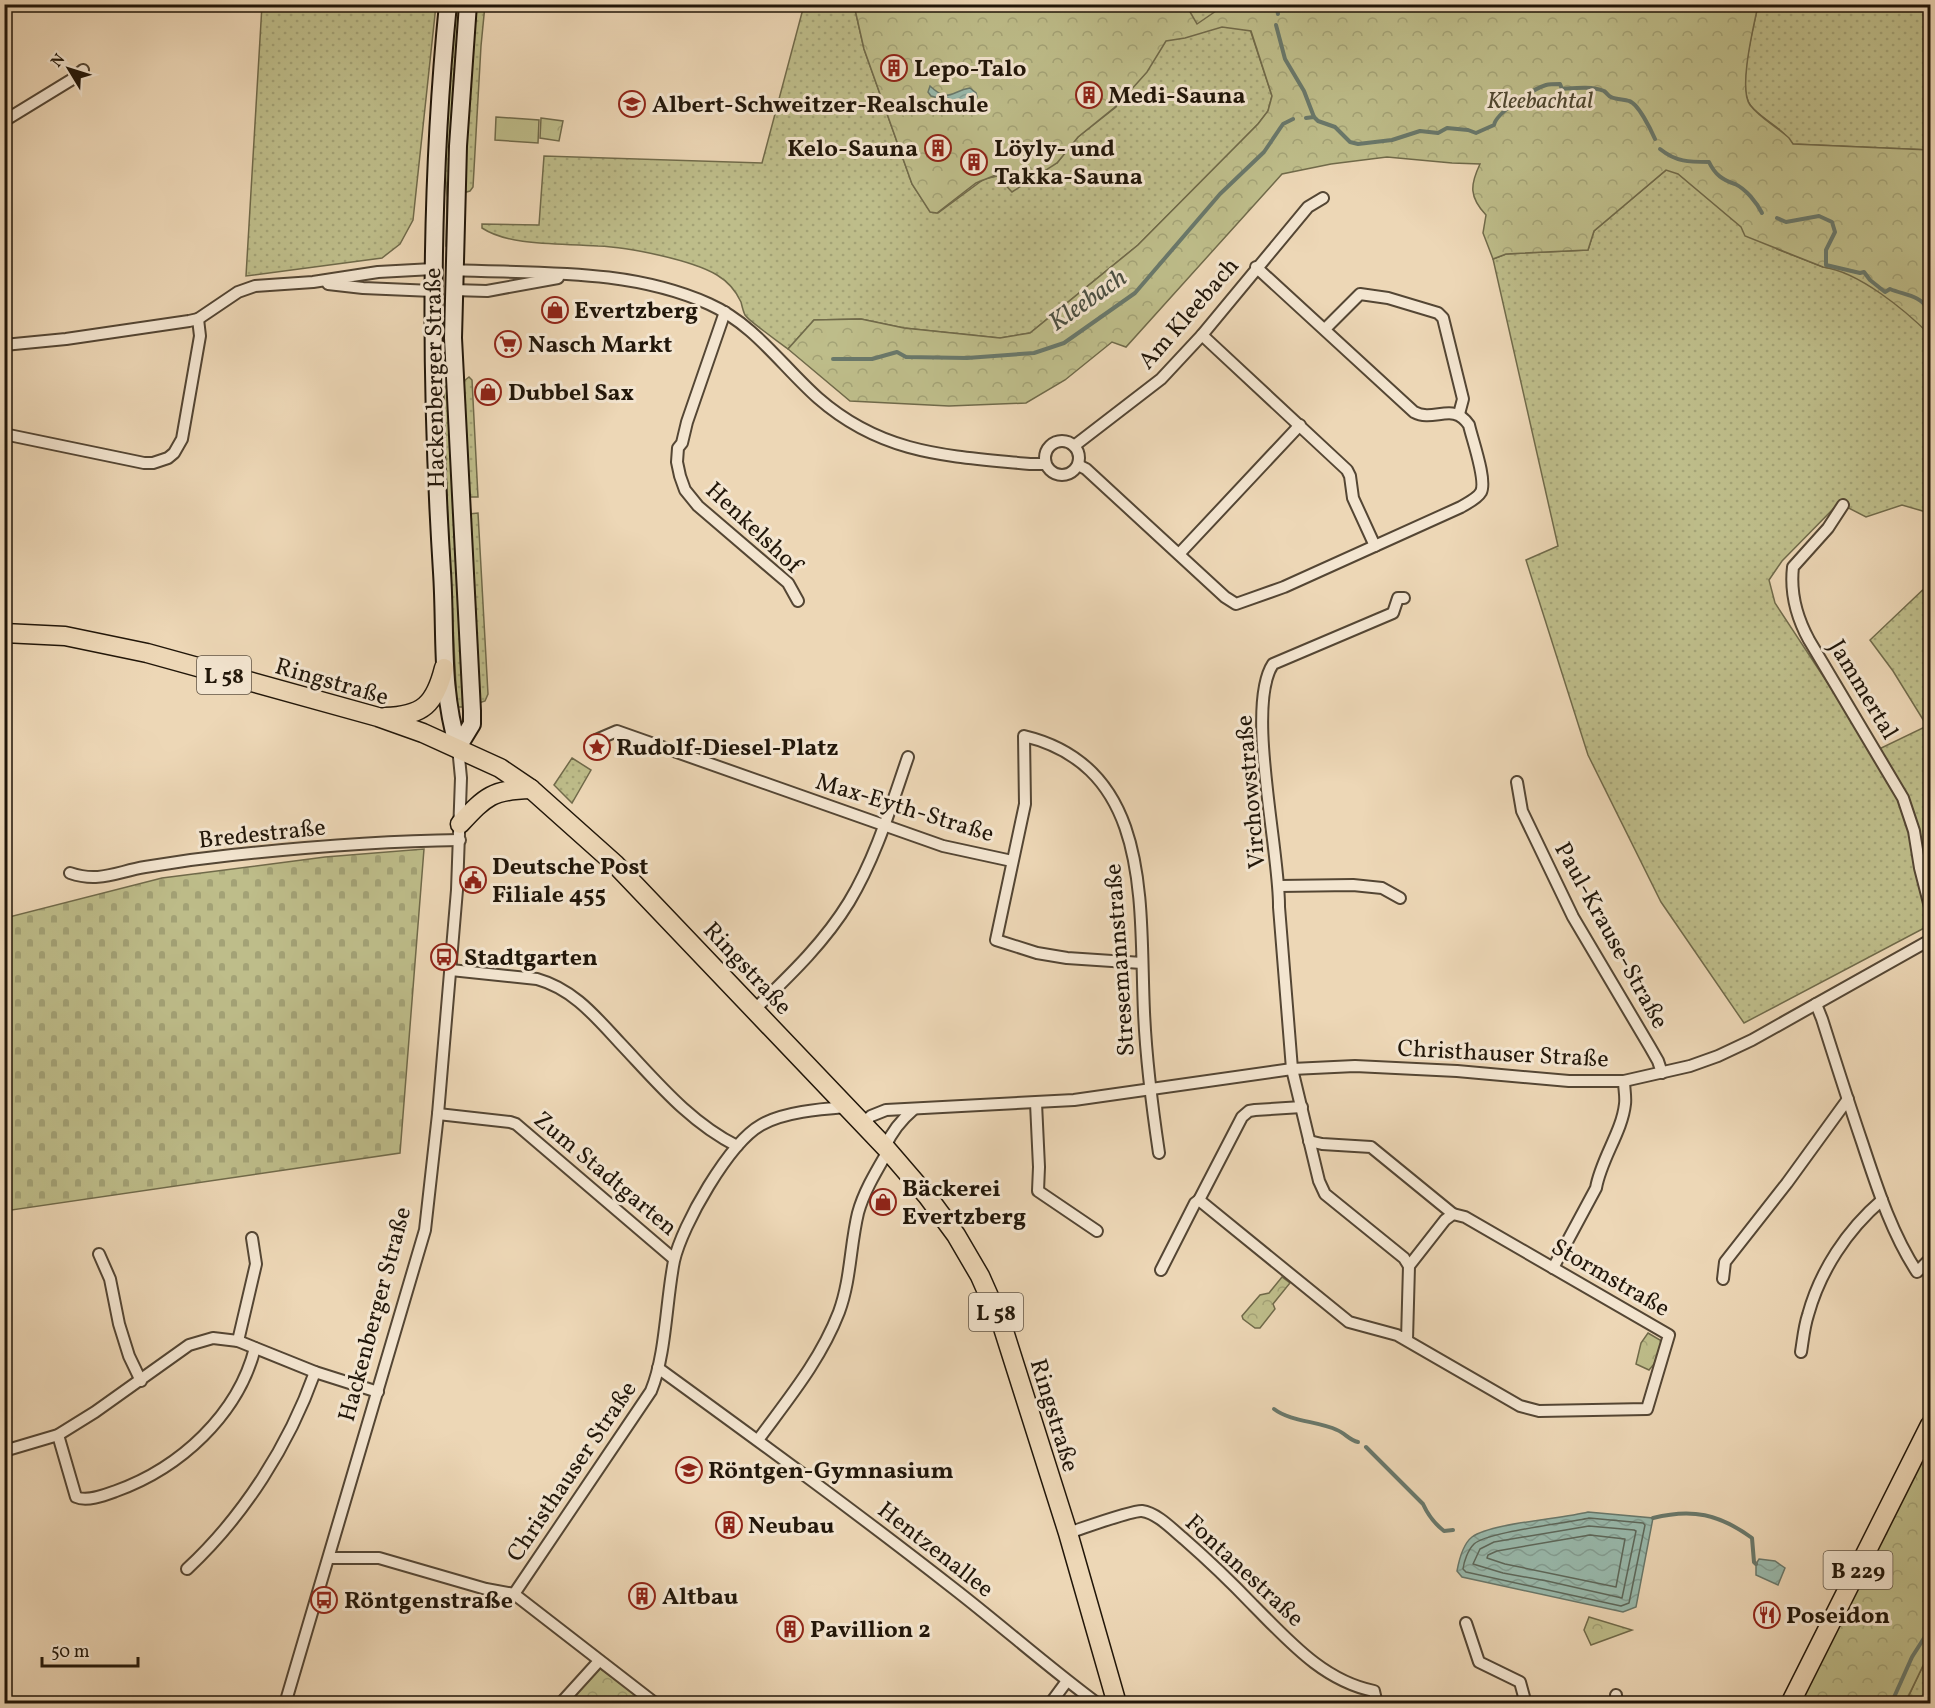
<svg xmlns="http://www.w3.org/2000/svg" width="1935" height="1708" font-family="Vollkorn,serif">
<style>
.grass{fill:url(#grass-dots);stroke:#706a4a;stroke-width:1.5}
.forest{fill:url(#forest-crowns);stroke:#706a4a;stroke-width:1.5}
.cemetery{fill:url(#cemetery-stones);stroke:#706a4a;stroke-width:1.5}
.pitch{fill:#bebd8a;stroke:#706a4a;stroke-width:1.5}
.water{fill:url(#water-waves);stroke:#69786b;stroke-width:1.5}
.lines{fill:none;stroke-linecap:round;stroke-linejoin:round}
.shore{stroke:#5d685b;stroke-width:1.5}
.stream{stroke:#69786b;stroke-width:4}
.street-casing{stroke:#544634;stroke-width:14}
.secondary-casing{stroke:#211609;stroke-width:20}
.primary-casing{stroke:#211609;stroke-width:21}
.street{stroke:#f3e5d0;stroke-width:10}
.secondary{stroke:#f3e5d0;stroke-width:16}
.primary{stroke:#edd7b6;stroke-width:18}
.labels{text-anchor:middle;stroke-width:6;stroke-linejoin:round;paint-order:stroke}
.shield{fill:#f3e5d0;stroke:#605445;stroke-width:1.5}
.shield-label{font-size:22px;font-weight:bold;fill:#211609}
.poi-label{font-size:24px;font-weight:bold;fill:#211609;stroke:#f3e5d0;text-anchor:start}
.park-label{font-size:24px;font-style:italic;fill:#504830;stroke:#f3e5d0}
.street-label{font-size:24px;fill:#211609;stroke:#f3e5d0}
.water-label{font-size:26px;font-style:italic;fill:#4b4f42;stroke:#f3e5d0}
</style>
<defs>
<pattern id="grass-dots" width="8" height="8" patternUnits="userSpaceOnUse" patternTransform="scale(1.5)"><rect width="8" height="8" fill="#bebd8a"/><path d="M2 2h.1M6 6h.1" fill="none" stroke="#a3a276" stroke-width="1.8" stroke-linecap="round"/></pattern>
<pattern id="forest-crowns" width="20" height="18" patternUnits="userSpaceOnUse" patternTransform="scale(1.5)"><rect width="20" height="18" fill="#bebd8a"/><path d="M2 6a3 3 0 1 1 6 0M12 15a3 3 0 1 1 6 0" fill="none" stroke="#a3a276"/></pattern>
<pattern id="cemetery-stones" width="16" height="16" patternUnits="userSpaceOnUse" patternTransform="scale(1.5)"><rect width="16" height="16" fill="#bebd8a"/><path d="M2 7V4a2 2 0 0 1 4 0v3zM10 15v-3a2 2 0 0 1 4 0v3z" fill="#a3a276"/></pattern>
<pattern id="water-waves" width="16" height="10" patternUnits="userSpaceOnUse" patternTransform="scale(1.5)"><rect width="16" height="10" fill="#99baad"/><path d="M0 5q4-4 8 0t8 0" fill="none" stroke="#849f94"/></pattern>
</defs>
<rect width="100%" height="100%" fill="#edd7b6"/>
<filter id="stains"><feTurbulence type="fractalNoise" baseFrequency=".00333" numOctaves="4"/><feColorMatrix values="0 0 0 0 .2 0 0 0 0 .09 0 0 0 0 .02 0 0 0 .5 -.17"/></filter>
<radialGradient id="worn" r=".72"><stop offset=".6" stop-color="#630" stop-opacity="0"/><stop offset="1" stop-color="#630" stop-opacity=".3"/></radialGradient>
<!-- grass -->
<g class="grass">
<polygon points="262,5 436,5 413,220 400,244 382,258 246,276"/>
<polygon points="453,5 459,5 460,19 449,246 446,246 447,197 443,141"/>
<polygon points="476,5 485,5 481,46 473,187 470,191 463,193"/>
<path d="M804,5h50l10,44 48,135 19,28 7,1 46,-34 73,-16 21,-26 38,-30 58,-102h68l30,91 -4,15 -10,13 -120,121 -108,88 -30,5 -96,-10 -43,-9 -47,1 -26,29c-9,-7 -38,-27 -43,-34 -2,-4 -3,-9 -4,-13 -5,-11 -14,-21 -24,-27 -25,-15 -89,-28 -119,-29 -35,-3 -87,1 -116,-18v-4l57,1 5,-69 218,7z"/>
<path d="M1758,5h172v145l-137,-6c-4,-5 -8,-10 -13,-14 -9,-8 -21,-14 -29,-24 -15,-18 3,-79 7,-101z"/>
<polygon points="1677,161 1777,249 1823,267 1850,271 1930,249 1930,520 1926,512 1902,505 1866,517 1839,503 1782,561 1769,580 1775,603 1873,752 1927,726 1893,671 1870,640 1930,583 1930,925 1744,1023 1661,902 1588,755 1526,560 1558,546 1493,259 1506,254 1588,250 1594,231"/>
<polygon points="440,316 443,316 444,365 452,432 466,707 457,707 442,398"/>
<polygon points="469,377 472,380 478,497 468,497 464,381"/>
<polygon points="478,513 488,694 485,701 479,703 469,514"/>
<polygon points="572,758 591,770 572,803 554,785"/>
<polygon points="1930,1651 1930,1703 1905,1704"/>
</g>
<!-- forest -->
<g class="forest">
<path d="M1154,4l9,3 4,-2h19l11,19 19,-13 -2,-7h250l16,2 10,-2 268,1c-4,20 -20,84 -8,100 10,13 27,22 39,33l4,6 137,6v185c-25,-25 -71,-63 -107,-68l-78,-31 -4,-9 -63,-53 -12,-4 -72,61 -6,19 -82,4 -13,5 -10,-26 3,-18c-17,-18 -16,-30 -6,-51l-28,-1 -65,-6 -56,7 -49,10 -156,173 -14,-5 -47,38 -39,23 -77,3 -99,-5 -62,-52 26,-29 47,-1 43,9 96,10 30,-5 108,-88 120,-121 10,-13 4,-15 -21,-65 -29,-4 -37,11 -19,3 -19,31 -25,28 -1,-2 -6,9 -37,30 -21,26 -45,29 -16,-17 -20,8 -39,30 -7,-1 -18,-28 -48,-135 -10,-44z"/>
<polygon points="541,118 563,121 559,141 540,138"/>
<polygon points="1282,1277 1290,1283 1273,1304 1275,1309 1260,1328 1255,1328 1243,1319 1242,1316 1260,1295 1269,1293"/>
<polygon points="1648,1333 1660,1340 1661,1343 1654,1364 1649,1370 1636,1364 1641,1343"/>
<polygon points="1930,1440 1930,1651 1905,1703 1797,1704"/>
<polygon points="1589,1617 1632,1630 1591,1645 1584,1630"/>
<polygon points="599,1668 647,1703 567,1704"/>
</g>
<!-- cemetery -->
<polygon class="cemetery" points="424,849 400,1153 5,1211 5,918 162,878 325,857"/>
<!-- pitch -->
<polygon class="pitch" points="496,117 539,120 538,143 495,140"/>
<!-- water -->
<g class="water">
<path d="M930,86c19,18 21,5 40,2l6,5 1,4 -5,9 -8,1 -3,-2 -2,-4 -14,3 -3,-5 -11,-3 -3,-4z"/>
<path d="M1588,1512l65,6 -17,89 -13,5 -161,-35 -5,-6c2,-11 6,-27 15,-34 19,-14 89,-18 116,-25z"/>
<polygon points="1759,1559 1775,1561 1785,1568 1778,1585 1756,1575 1756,1564"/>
</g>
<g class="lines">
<!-- shore -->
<g class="shore">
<path d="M1589,1518l54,5 2,2 -16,78 -8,3 -155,-34 -3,-3c1,-8 5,-19 11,-25 12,-12 94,-21 115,-26z"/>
<polygon points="1589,1526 1634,1530 1636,1531 1622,1598 1547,1581 1503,1573 1473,1564 1480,1549 1494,1542"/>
<polygon points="1590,1535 1625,1539 1616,1587 1505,1564 1487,1558 1488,1555 1497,1551"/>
</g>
<!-- stream -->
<g class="stream">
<polyline points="1276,4 1278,14"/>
<polyline points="1276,25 1285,59 1304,91 1314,117"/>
<path d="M1306,118l8,-1 4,4 17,6 15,15 8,2 34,-4 28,-9 18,2 9,-5 21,2 8,3 18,-8c2,-12 39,-36 52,-40 4,-1 10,-1 14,-1l2,5c14,-1 29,-3 42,2 3,2 4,5 7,6 6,3 13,2 18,4 9,2 22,29 26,38"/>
<path d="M1660,149c16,13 29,13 49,13 6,13 14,18 26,22 11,5 22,19 27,29"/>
<path d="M1777,218l9,4 33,-6 13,6 3,10 -9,18v15l34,8 4,-1 6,8 15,12 5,-3c14,6 30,6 38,20 -3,5 -1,10 2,15"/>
<polyline points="833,359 872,359 897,352 906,357 967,358 1034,353 1064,343 1135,293 1220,194 1264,152 1283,124 1293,119"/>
<path d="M1274,1409c17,13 44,12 63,21 8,3 12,10 21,12"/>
<path d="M1366,1447l57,57c5,11 12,20 21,27l9,-1"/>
<path d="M1653,1518c39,-10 66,-4 99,20l2,24 2,2"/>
<polyline points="1891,1704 1912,1657 1926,1635 1926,1629 1930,1626"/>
</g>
<defs>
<g id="street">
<polyline points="4,121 71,80 83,70"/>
<path d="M454,270c86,4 175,-2 255,34 45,20 73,62 109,94 65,57 131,58 212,66h15"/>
<polyline points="328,284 363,288 433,291"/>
<polyline points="453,290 487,291 558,278"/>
<polyline points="725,312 687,422 682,443 678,448 677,462 680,476 685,490 698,506 788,583 798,601"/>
<polyline points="1325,329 1360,294 1388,298 1438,313 1443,318 1463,399 1459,414"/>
<polyline points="1202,335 1347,470 1350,476 1353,498 1375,546"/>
<polyline points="4,345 66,339 189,321 198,319 238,292 255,286 313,282 378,272 433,269"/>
<polyline points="4,434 144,463 153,463 168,458 174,453 182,439 200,336 198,319"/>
<circle cx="1062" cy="458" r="17"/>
<polyline points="1074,446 1161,379 1202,335 1308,207 1323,198"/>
<path d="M1078,465l8,4 139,128 11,7 48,-17 177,-80c6,-4 16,-8 20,-15 6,-12 -9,-53 -12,-67 -16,-24 -35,-2 -55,-13l-158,-145"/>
<path d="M1843,505l-15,23 -35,39c-3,26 4,51 16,73l94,158 11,33 6,37 10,39"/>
<polyline points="1179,554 1300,425"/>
<path d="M1404,598h-6l-5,15 -120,51c-28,42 7,188 6,243l13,162 27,112 6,13 79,64 5,8"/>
<polyline points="596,740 617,731 943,846 1012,861"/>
<polyline points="1517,782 1522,811 1573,917 1650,1047 1658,1061 1662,1073"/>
<path d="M70,873c29,10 46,-1 75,-6 29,-5 58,-9 87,-12 75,-8 152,-14 228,-15"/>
<polyline points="1279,886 1353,885 1382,888 1400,898"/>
<path d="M1142,963l-75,-5 -30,-5 -41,-13 29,-136 -1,-68c130,31 115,171 120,276 2,47 8,94 15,141"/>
<path d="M451,970l86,9c36,10 58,37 83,64 36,38 69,79 117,103"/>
<path d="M1816,1004l6,15c13,41 26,82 40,123 15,45 29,90 55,130l13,-13"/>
<path d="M755,1009c34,-33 69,-66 94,-107 27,-45 42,-96 59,-145"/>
<polyline points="1036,1103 1039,1167 1038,1191 1097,1231"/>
<polyline points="1302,1107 1255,1110 1249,1111 1242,1117 1199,1200 1349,1322 1397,1335 1520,1406 1539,1411 1647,1409 1669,1335 1465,1217 1453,1214 1445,1220 1409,1266 1407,1340"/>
<polyline points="438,1114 510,1122 516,1124 674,1259"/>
<polyline points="862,1124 871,1116 886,1110 1074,1100 1292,1069 1355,1066 1457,1071 1569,1081 1624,1081 1690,1066 1718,1056 1752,1040 1930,940"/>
<polyline points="1309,1141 1322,1144 1371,1147 1453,1214"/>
<path d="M885,1147c7,-16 16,-27 29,-38"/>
<polyline points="99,1254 110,1279 119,1324 129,1356 141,1381"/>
<path d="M1553,1268l43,-80c5,-29 26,-56 29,-84 1,-7 -1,-16 -1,-23"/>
<polyline points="1161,1270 1195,1203 1199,1200"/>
<polyline points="1723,1279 1725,1262 1787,1183 1848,1099"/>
<polyline points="238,1341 256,1264 252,1238"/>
<path d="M1801,1352c2,-12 3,-25 7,-37 12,-44 39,-85 74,-115"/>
<path d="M658,1368c99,72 198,144 295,220 49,38 95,79 145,116"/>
<path d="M58,1435l18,62c11,5 29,-2 40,-6 64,-23 122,-76 139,-143"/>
<path d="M758,1440c30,-41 62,-79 81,-128 12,-33 11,-66 19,-99 6,-22 19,-43 30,-62"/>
<polyline points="4,1451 58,1435 95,1412 189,1345 213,1338 238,1341 315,1372 378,1392"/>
<path d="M1068,1533c13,-4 64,-23 74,-22 15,2 30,18 42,28 24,21 47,43 69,66 35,35 70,76 121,86l3,13"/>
<polyline points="329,1558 379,1558 486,1589 514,1594 656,1704"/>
<path d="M187,1569c57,-53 102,-124 128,-197"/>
<path d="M514,1594l137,-203c15,-36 15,-90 23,-130 8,-36 55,-118 87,-136 22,-13 60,-16 85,-18"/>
<polyline points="1466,1623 1479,1662 1520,1682 1526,1704"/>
<polyline points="1616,1695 1617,1704"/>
<polyline points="285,1704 425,1230 438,1114 457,890 461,778 458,747"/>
<polyline points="560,1704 599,1661"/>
<polyline points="1050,1704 1067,1681"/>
</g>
<g id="secondary">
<path d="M448,4c-19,190 -18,378 -6,568 4,61 -2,115 16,175"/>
<polyline points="458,747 472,724 472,711 453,338 458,146 468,4"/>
</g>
<g id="primary">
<polyline points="4,633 65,636 147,653 378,717 423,733 500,768 531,789 615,864 885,1147 928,1197 956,1235 980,1276 1003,1328 1068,1533 1117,1704"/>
<path d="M385,717c38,-1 50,-13 59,-49"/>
<path d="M460,824c26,-28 32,-34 71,-35"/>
<polyline points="1790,1704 1930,1425"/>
</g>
</defs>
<!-- street casing -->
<use href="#street" class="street-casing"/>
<!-- secondary casing -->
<use href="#secondary" class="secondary-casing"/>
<!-- primary casing -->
<use href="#primary" class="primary-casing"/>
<!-- street -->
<use href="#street" class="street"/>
<!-- secondary -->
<use href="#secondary" class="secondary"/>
<!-- primary -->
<use href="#primary" class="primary"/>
</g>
<!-- icons -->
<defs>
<symbol id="building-ring" viewBox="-11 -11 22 22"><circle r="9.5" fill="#f3e5d0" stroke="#8f2418" stroke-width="1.5"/><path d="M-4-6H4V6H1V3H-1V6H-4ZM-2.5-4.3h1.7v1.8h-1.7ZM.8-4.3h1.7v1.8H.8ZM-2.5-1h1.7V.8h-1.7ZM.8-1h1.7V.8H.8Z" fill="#8f2418"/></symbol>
<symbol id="school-ring" viewBox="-11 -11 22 22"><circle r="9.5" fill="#f3e5d0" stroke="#8f2418" stroke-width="1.5"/><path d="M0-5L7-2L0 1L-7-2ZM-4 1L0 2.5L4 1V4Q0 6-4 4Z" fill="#8f2418"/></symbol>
<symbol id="shop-ring" viewBox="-11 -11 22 22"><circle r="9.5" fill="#f3e5d0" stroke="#8f2418" stroke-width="1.5"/><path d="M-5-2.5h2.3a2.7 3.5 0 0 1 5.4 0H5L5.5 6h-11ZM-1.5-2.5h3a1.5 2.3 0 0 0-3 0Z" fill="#8f2418"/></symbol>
<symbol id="supermarket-ring" viewBox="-11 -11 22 22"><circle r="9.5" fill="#f3e5d0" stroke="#8f2418" stroke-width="1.5"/><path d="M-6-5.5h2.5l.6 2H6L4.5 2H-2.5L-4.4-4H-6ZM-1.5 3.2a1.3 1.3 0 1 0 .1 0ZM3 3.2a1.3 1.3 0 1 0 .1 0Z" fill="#8f2418"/></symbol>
<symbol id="sight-ring" viewBox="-11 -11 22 22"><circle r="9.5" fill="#f3e5d0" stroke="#8f2418" stroke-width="1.5"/><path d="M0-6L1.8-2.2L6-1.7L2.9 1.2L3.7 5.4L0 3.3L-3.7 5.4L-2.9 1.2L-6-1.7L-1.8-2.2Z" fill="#8f2418"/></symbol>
<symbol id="civic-ring" viewBox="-11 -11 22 22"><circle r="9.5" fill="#f3e5d0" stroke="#8f2418" stroke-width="1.5"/><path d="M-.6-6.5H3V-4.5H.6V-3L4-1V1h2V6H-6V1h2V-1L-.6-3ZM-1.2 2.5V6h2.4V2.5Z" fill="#8f2418"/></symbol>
<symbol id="bus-ring" viewBox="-11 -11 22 22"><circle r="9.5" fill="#f3e5d0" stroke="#8f2418" stroke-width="1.5"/><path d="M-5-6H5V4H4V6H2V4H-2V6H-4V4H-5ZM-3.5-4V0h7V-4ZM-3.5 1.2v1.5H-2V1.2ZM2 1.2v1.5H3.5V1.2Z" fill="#8f2418"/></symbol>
<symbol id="restaurant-ring" viewBox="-11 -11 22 22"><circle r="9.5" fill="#f3e5d0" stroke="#8f2418" stroke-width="1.5"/><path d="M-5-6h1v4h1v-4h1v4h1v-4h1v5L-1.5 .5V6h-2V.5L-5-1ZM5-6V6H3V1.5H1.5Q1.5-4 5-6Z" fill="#8f2418"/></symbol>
</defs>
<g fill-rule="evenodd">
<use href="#building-ring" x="879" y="53" width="30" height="30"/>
<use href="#building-ring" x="1074" y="80" width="30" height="30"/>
<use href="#school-ring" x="617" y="89" width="30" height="30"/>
<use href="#building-ring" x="923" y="133" width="30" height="30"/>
<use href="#building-ring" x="959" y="147" width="30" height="30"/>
<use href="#shop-ring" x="540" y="295" width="30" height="30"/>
<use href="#supermarket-ring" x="493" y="329" width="30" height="30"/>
<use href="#shop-ring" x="473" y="377" width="30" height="30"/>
<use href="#sight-ring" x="582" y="732" width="30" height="30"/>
<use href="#civic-ring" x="458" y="865" width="30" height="30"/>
<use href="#bus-ring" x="429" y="942" width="30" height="30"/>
<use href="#shop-ring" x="868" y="1187" width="30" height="30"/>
<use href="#school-ring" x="674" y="1455" width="30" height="30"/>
<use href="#building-ring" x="714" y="1510" width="30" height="30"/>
<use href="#building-ring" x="627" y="1581" width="30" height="30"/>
<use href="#bus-ring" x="309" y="1585" width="30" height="30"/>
<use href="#restaurant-ring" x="1752" y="1600" width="30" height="30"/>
<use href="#building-ring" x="775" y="1614" width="30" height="30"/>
</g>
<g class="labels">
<!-- shield labels -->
<g class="shield">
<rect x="197" y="656" width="54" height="38" rx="4.5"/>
<rect x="969" y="1293" width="54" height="38" rx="4.5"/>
<rect x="1823.5" y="1551" width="69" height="38" rx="4.5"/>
</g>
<g class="shield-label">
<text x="224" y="683">L 58</text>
<text x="996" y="1320">L 58</text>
<text x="1858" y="1578">B 229</text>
</g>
<!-- poi labels -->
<g class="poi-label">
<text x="914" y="76">Lepo-Talo</text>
<text x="1108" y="103">Medi-Sauna</text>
<text x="652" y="112">Albert-Schweitzer-Realschule</text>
<text x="918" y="156" text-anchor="end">Kelo-Sauna</text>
<text x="994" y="156">Löyly- und<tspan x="994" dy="28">Takka-Sauna</tspan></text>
<text x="574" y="318">Evertzberg</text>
<text x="528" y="352">Nasch Markt</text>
<text x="508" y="400">Dubbel Sax</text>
<text x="616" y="755">Rudolf-Diesel-Platz</text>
<text x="492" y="874">Deutsche Post<tspan x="492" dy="28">Filiale 455</tspan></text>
<text x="464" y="965">Stadtgarten</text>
<text x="902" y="1196">Bäckerei<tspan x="902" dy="28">Evertzberg</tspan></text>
<text x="708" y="1478">Röntgen-Gymnasium</text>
<text x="748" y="1533">Neubau</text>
<text x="662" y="1604">Altbau</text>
<text x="344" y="1608">Röntgenstraße</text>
<text x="1786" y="1623">Poseidon</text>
<text x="810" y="1637">Pavillion 2</text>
</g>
<!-- park labels -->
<g class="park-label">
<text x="1540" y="108">Kleebachtal</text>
</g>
<!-- street labels -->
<g class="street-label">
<text transform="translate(1188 313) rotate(-49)" y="8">Am Kleebach</text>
<text transform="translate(434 378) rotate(-91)" y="8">Hackenberger Straße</text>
<text transform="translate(754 527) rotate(43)" y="8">Henkelshof</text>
<text transform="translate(332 681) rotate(16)" y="8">Ringstraße</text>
<text transform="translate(1864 689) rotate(59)" y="8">Jammertal</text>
<text transform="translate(1250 792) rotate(-95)" y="8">Virchowstraße</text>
<text transform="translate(905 807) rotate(17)" y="8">Max-Eyth-Straße</text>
<text transform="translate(262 833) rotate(-6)" y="8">Bredestraße</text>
<text transform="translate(1612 935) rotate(61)" y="8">Paul-Krause-Straße</text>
<text transform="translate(1119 960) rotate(-94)" y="8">Stresemannstraße</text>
<text transform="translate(748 968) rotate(47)" y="8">Ringstraße</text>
<text transform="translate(1503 1053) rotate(3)" y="8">Christhauser Straße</text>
<text transform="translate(606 1173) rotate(40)" y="8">Zum Stadtgarten</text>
<text transform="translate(1611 1277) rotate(30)" y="8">Stormstraße</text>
<text transform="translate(374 1314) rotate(-75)" y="8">Hackenberger Straße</text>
<text transform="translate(1055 1415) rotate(73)" y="8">Ringstraße</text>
<text transform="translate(571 1471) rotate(-56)" y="8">Christhauser Straße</text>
<text transform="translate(936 1549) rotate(38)" y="8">Hentzenallee</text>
<text transform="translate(1245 1570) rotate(43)" y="8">Fontanestraße</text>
</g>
<!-- water labels -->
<g class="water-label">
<text transform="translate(1087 299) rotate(-35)" y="9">Kleebach</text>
</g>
</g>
<!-- margin -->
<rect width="1935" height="1708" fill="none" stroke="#edd7b6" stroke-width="24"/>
<rect x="6" y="6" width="1923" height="1696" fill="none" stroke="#211609" stroke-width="3"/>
<rect x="12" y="12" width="1911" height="1684" fill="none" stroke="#211609" stroke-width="1.5"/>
<!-- north arrow -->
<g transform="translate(69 69) rotate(308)" stroke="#f3e5d0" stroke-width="4.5" paint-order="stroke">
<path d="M0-4.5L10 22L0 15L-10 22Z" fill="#211609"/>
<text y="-9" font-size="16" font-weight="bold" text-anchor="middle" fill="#211609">N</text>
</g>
<!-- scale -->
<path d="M42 1657v9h96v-9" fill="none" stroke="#211609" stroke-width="3"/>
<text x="51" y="1657" font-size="18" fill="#211609" stroke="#f3e5d0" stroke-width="4.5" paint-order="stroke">50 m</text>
<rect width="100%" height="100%" filter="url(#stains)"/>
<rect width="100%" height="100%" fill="url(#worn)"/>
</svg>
